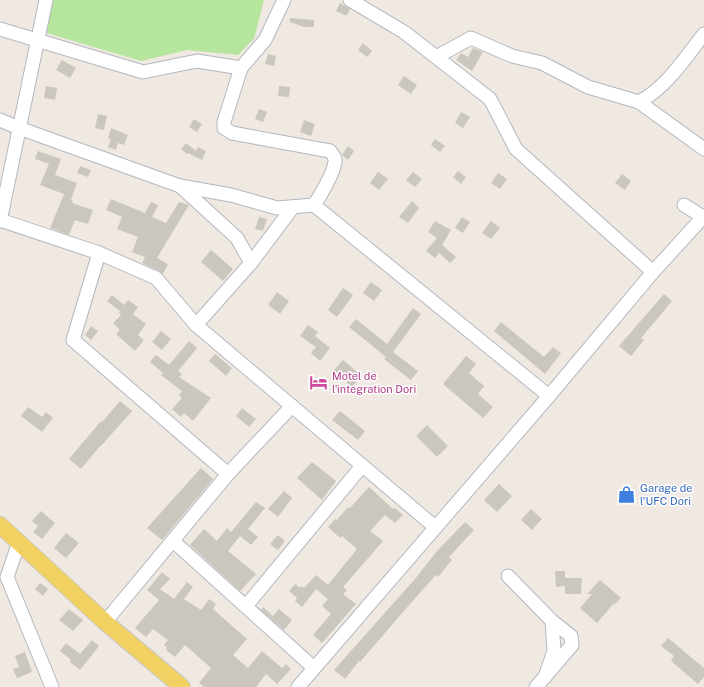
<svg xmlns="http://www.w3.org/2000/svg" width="704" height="687" font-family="'Public Sans',sans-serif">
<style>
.green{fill:#b6e59e}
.building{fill:#cbc7bf}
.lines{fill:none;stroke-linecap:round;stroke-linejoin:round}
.minor-casing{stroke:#b4b7c1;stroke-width:15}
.major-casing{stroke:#c9c9c9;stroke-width:18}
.minor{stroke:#fff;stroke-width:13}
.major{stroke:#f2d163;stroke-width:16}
.labels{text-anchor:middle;stroke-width:3;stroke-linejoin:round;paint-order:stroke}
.hotel-label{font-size:11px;fill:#b23c85;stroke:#fff;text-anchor:start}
.shop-label{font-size:11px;fill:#366cbe;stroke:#fff;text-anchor:start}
</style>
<rect width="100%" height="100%" fill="#efe9e1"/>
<!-- green -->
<polygon class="green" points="50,0 264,0 254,39 238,55 187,50 141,61 43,32"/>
<!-- building -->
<g class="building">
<polygon points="340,3 350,9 347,15 344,15 336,11"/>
<polygon points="290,18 314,20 314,27 304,27 290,22"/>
<polygon points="363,43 372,51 367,57 358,50"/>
<polygon points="473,48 483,52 472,71 456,60 461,53 468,57"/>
<polygon points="268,54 276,56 274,66 265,64"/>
<polygon points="62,60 76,68 70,78 56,70"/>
<polygon points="404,76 417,85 411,94 398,85"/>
<polygon points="46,86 57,88 55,100 44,98"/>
<polygon points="279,86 290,87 289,97 278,96"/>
<polygon points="259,109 267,112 263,122 255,119"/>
<polygon points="461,112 470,117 463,128 455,123"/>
<polygon points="98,114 107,116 104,130 95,128"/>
<polygon points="194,119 202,124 197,132 189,127"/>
<polygon points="304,120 315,124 311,136 300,132"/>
<polygon points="111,128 128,135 124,145 118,143 116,150 108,147 111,139 108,138"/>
<polygon points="435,139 445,146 440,152 431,145"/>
<polygon points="186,143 196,151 198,147 206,151 202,160 188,153 187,154 181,149"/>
<polygon points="348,146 354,151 348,160 342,155"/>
<polygon points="38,151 61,159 55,175 77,183 71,200 73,201 72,203 93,210 88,224 75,220 69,235 50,228 64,194 40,185 49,164 35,159"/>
<polygon points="80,166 91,170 88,177 77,173"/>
<polygon points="458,171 466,177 461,184 453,177"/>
<polygon points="378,172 388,179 379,190 370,183"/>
<polygon points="413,172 422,179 415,187 406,180"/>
<polygon points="498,173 507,179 500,189 491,183"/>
<polygon points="622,174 631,181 625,190 615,183"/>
<polygon points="111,199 145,213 151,202 158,205 152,217 166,223 179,202 189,205 157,258 168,264 163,274 159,271 142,263 145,257 132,252 138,237 117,229 122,217 106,210"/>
<polygon points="412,201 419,208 408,223 399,217"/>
<polygon points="259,217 267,219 263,231 255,229"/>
<polygon points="462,217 470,222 463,233 455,228"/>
<polygon points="435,221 451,230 442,245 456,257 450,263 439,253 435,258 426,251 437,238 428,232"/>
<polygon points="491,221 500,228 491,239 482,233"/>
<polygon points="211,250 233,269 223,281 201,262"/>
<polygon points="371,282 382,290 374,301 363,293"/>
<polygon points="343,288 353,295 337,317 328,310"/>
<polygon points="277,292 289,301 280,314 268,305"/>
<polygon points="664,294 672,301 641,338 644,340 631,356 619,346"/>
<polygon points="112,295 124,305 128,300 138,307 133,314 146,324 138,335 144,340 135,351 116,334 120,330 113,323 121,315 119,313 120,311 107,301"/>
<polygon points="413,308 421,314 393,352 418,371 411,380 384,359 386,357 349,327 356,319 387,344"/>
<polygon points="501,322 544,357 553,347 561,353 545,374 494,331"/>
<polygon points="308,325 318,332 315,336 330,348 320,361 311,353 316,347 300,336"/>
<polygon points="91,326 98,331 91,340 85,335"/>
<polygon points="161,331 171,339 162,350 152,342"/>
<polygon points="189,341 197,348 178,371 182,374 179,377 211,398 193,421 184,413 181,417 172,409 182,398 179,395 182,391 161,375 163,373 150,362 156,355 169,365"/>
<polygon points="215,354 232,368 226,376 209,361"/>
<polygon points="466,356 476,364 469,373 484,386 478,394 493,407 483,418 443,384"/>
<polygon points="343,360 362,376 352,387 333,371"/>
<polygon points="120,401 132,411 101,446 100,446 81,469 69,459 101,421 102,422"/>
<polygon points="28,407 42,417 46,412 53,418 42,432 21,416"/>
<polygon points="242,408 256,419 249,427 236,416"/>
<polygon points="340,411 365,431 358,440 332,420"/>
<polygon points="427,425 448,446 437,457 416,436"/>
<polygon points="312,462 336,481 322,500 297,478"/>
<polygon points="201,468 213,479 162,540 147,528"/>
<polygon points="499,484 512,496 497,512 484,500"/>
<polygon points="369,487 393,509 395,508 403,515 395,523 385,515 370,531 383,541 343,587 347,590 343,594 356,604 322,643 313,635 331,614 322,606 328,599 316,589 302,607 295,601 297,598 289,591 295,584 300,588 301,586 304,588 316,575 328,585 357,549 342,536 340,538 328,527 335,519 337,520 348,507 349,509"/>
<polygon points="284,491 292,498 278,517 268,509"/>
<polygon points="256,502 265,508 248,529 258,537 251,545 240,536 228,551 256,574 240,591 190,545 204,529 217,541 227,528 231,532"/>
<polygon points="531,509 542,519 532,530 521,520"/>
<polygon points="41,511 55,523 42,539 33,532 38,526 32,521"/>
<polygon points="465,522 474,530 449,557 452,560 438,577 436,575 409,605 360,662 359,661 345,679 334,670 415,579 437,551"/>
<polygon points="66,533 79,543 66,558 54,548"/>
<polygon points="278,535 285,541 278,550 270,544"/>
<polygon points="555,571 565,571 565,578 582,578 581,594 565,594 565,586 556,587"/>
<polygon points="162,572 170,579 160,589 174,599 187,582 193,587 184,599 201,610 209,599 216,604 213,609 247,639 233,655 248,668 262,651 282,668 286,664 291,669 277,684 266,674 256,687 204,687 199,683 211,668 185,645 175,657 166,650 167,648 164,645 168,640 153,629 146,637 135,628 159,600 147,590"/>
<polygon points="600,580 621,598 615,604 614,603 597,623 580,608 592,594 587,594"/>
<polygon points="40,583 48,589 43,596 35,589"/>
<polygon points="263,607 273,616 279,609 292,620 284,630 261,610"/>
<polygon points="69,609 83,620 73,631 59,620"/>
<polygon points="668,638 704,668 704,677 698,684 671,661 674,656 661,646"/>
<polygon points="92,640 99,646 80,670 70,662 71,660 60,651 66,643 80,654"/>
<polygon points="25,652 32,672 17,678 13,669 19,667 15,656"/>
</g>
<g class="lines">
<defs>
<g id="minor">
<polyline points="350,0 404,32 490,99 516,149 653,272"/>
<polyline points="0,29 143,72 197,61 241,68 265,40 284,0"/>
<polyline points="436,57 471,38 512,56 542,63 588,87 639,102 704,149"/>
<path d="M241,68l-17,54v6l8,5 98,18c3,4 6,7 5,11 -2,12 -14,33 -21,43"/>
<path d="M639,102c28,-15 46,-44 65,-68"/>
<polyline points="0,120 19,128 180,186 231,195 277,208 314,205 549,396"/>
<polyline points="180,186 237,238 251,263"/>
<polyline points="684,205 703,217"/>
<polyline points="0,220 99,253 156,278 196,325 435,527"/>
<polyline points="0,221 46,0"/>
<polyline points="99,253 73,340 228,474 105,622"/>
<polyline points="196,325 251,263 293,207"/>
<polyline points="228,474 292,406"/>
<polyline points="173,541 314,668"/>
<polyline points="19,542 7,577 52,687"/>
<polyline points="508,576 552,621 554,651 545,677"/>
<polyline points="246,606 362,466"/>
<polyline points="298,687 549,396 653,272 704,216"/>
<polyline points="536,687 572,645 571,636 552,621"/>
</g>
<polyline id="major" points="0,525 105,622 182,687"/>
</defs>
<!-- minor casing -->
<use href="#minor" class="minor-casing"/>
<!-- major casing -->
<use href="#major" class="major-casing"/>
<!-- minor -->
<use href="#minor" class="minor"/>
<!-- major -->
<use href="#major" class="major"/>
</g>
<!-- icons -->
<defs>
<symbol id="hotel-bare" viewBox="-9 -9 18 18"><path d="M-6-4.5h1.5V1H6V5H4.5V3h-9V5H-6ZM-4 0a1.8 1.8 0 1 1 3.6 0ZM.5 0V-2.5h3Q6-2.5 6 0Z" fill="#d1479c" stroke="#fff" stroke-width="2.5" paint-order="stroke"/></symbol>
<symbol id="shop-bare" viewBox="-9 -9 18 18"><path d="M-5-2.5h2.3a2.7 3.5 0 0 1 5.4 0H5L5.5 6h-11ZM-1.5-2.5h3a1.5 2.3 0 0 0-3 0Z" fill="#3f7fe0" stroke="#fff" stroke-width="2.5" paint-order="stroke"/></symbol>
</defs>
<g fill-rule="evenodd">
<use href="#hotel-bare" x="306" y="370" width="25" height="25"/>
<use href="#shop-bare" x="614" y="482" width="25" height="25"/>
</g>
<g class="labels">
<!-- hotel labels -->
<g class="hotel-label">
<text x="332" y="380">Motel de<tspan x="332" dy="13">l'integration Dori</tspan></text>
</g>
<!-- shop labels -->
<g class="shop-label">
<text x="640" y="492">Garage de<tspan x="640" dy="13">l'UFC Dori</tspan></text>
</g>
</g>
</svg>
